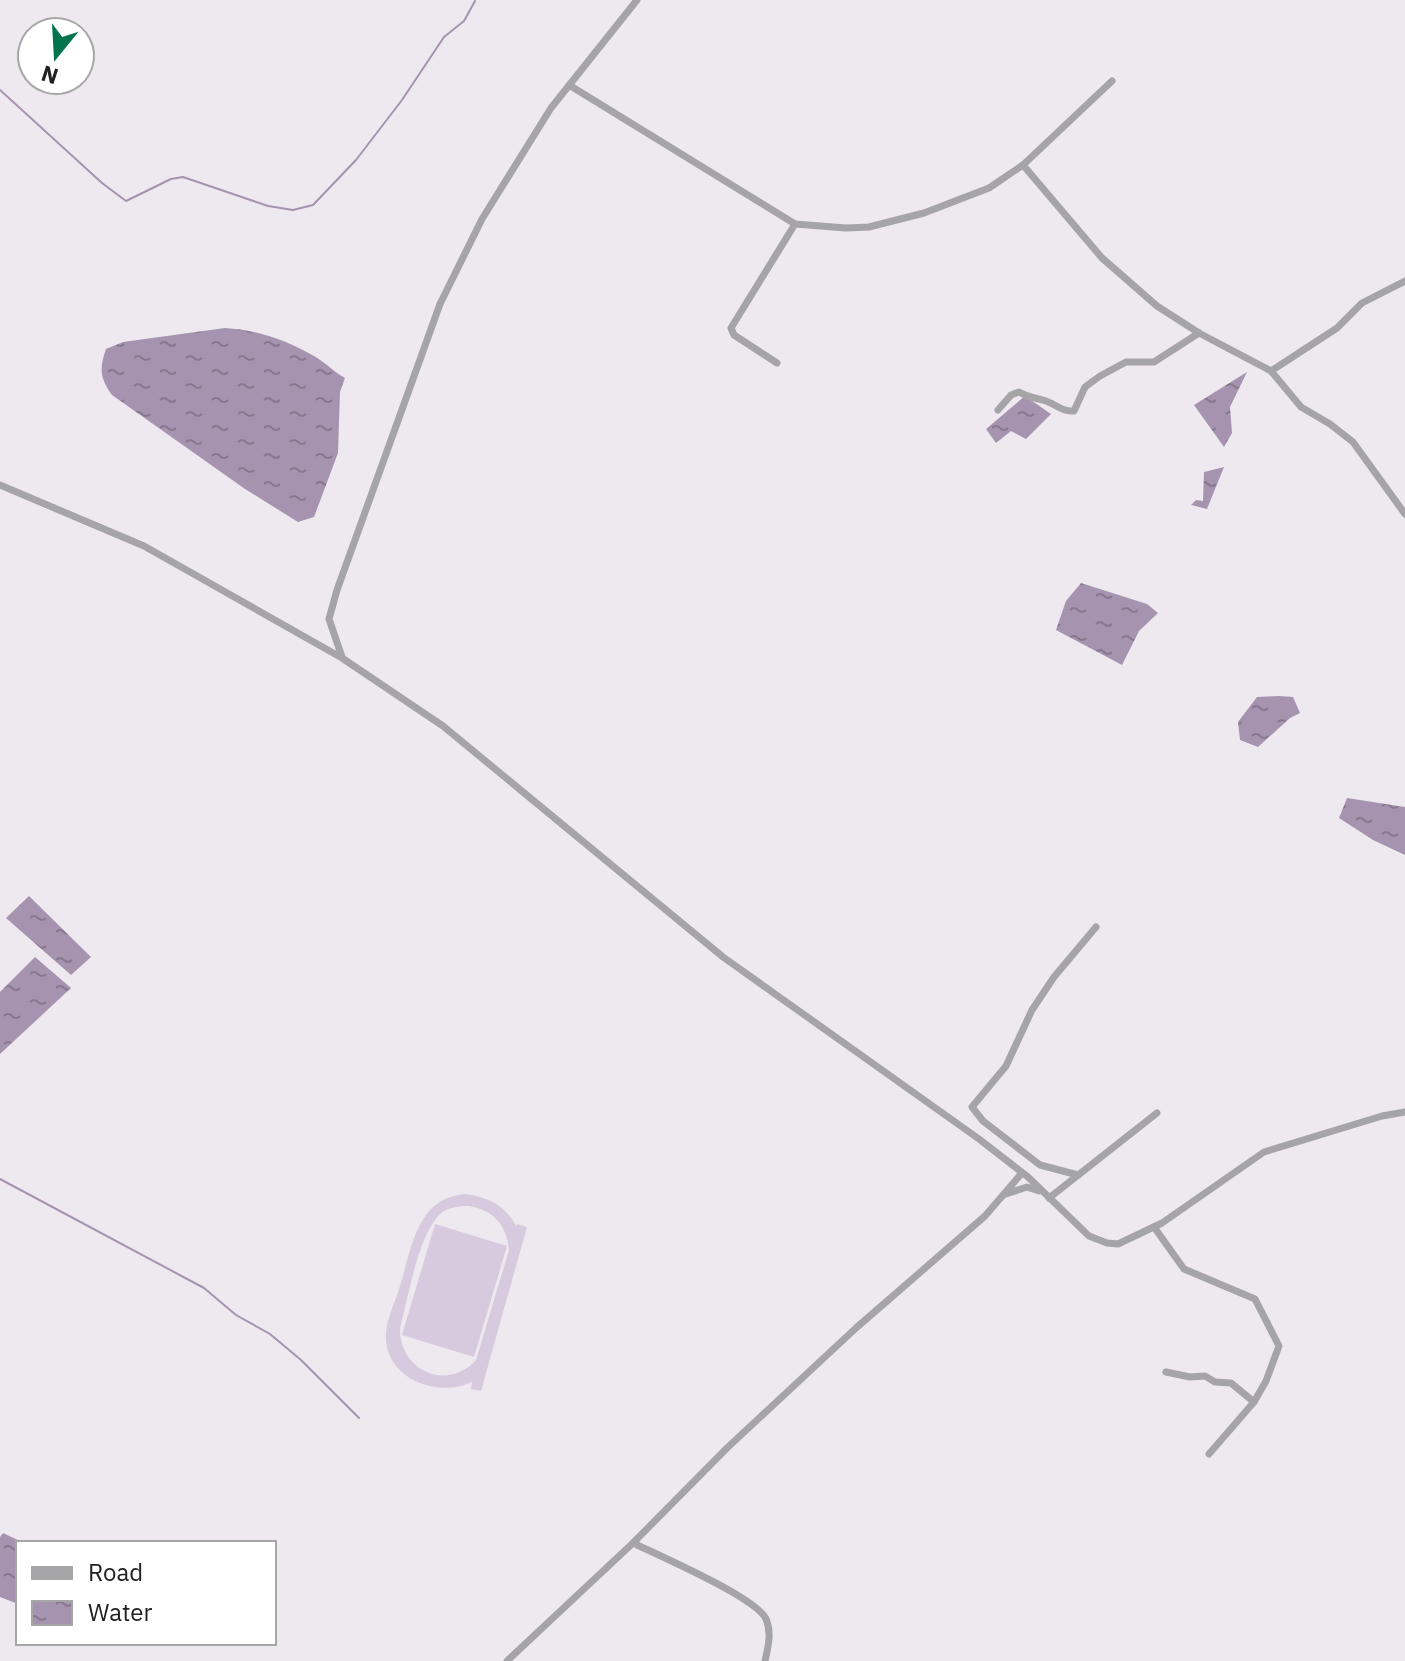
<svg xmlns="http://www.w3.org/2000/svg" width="1405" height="1661" font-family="'IBM Plex Sans',sans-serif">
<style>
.garden{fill:#d7cade;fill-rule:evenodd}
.water{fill:url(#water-ripples)}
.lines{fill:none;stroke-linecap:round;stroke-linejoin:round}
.stream{stroke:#a693b0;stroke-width:2}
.street{stroke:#a5a4a6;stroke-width:7}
</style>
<defs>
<pattern id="water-ripples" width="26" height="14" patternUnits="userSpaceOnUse" patternTransform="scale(2)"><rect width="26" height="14" fill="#a693b0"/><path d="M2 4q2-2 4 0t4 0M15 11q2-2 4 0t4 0" fill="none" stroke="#87788f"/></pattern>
</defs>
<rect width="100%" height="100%" fill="#ede9ef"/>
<!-- garden -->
<g class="garden">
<path d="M466,1194c22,3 40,12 50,32l1,-2 10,3 -46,164 -10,-2 1,-7c-35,17 -89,-4 -86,-49 1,-15 10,-33 14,-47 12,-39 17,-89 66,-92zM469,1206c24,4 38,19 40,44l-33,110c-29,32 -77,11 -76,-32 8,-29 19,-100 44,-117 8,-4 16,-5 25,-5z"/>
<polygon points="435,1224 507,1246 474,1357 402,1335"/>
</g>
<!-- water -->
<g class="water">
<path d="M225,328c33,2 61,12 89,28 11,6 20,16 31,22l-5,14 -2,61 -24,64 -16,5 -53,-33 -133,-94c-12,-17 -13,-26 -6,-46l17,-7z"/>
<polygon points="1247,372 1230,407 1232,433 1224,447 1194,405"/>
<polygon points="1025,396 1051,414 1026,439 1011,431 996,443 986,429"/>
<polygon points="1224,467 1207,509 1191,505 1196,500 1203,501 1204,472"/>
<polygon points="1081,583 1147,604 1158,613 1139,631 1122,665 1056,630 1066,601"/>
<polygon points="1279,696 1293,697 1300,713 1290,718 1258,747 1240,740 1238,722 1257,697"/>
<polygon points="1347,798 1405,807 1405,855 1373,840 1339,818"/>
<polygon points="29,896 91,957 71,975 6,918"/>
<polygon points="35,957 71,988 0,1054 0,992"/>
<polygon points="3,1533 24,1543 18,1543 18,1604 0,1597 0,1537"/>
</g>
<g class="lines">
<!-- stream -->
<g class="stream">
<polyline points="0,90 102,183 126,201 171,179 183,177 268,206 293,210 313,205 356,160 402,100 444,37 464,21 475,1"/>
<polyline points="0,1179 204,1288 236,1315 270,1334 301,1360 359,1418"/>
</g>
<!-- street -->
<g class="street">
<polyline points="569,85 795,224 846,228 869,227 924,213 989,188 1023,165 1112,81"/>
<polyline points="1023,165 1102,258 1157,306 1199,333 1271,371 1301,407 1330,424 1353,442 1405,514"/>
<polyline points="777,363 734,335 731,328 795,224"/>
<polyline points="1271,371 1337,328 1362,303 1405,281"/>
<path d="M998,410l13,-15 8,-3c12,7 16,5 27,9 11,4 16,11 28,10l11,-24 15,-11 26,-14h28l45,-29"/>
<polyline points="0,485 144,546 342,658 443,726 723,957 979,1139 1028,1177 1089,1236 1107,1243 1118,1244 1162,1223 1264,1152 1382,1116 1405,1112"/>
<polyline points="342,657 329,619 337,590 440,304 482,219 551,108 637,0"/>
<polyline points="1078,1175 1040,1165 983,1121 972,1107 1006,1066 1032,1010 1054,977 1096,927"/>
<polyline points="1006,1194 1027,1187 1039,1191"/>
<polyline points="1049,1198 1157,1113"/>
<polyline points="1154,1227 1184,1269 1255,1299 1279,1346 1266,1381 1254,1402 1209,1454"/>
<polyline points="1166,1372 1190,1377 1205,1376 1215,1382 1231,1383 1254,1402"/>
<path d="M633,1543c25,12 124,55 133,76 6,14 2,28 -1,42"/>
<polyline points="507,1661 633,1543 727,1448 856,1328 985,1216 1022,1173"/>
</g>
</g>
<!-- legend -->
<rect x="16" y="1541" width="260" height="104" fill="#ffffff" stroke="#a6a6a7" stroke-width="2"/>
<rect x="32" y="1567" width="40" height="12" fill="#a5a4a6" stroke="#a6a6a7" stroke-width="2"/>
<text x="88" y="1581" font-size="24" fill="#212022">Road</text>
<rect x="32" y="1601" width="40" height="24" fill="url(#water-ripples)" stroke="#a6a6a7" stroke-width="2"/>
<text x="88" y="1621" font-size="24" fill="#212022">Water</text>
<!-- north arrow -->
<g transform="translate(56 56) rotate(198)"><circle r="38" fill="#ffffff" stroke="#a6a6a7" stroke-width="2"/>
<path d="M0-6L14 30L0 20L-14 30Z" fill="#03734d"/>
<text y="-12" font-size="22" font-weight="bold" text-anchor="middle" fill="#212022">N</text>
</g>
</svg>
